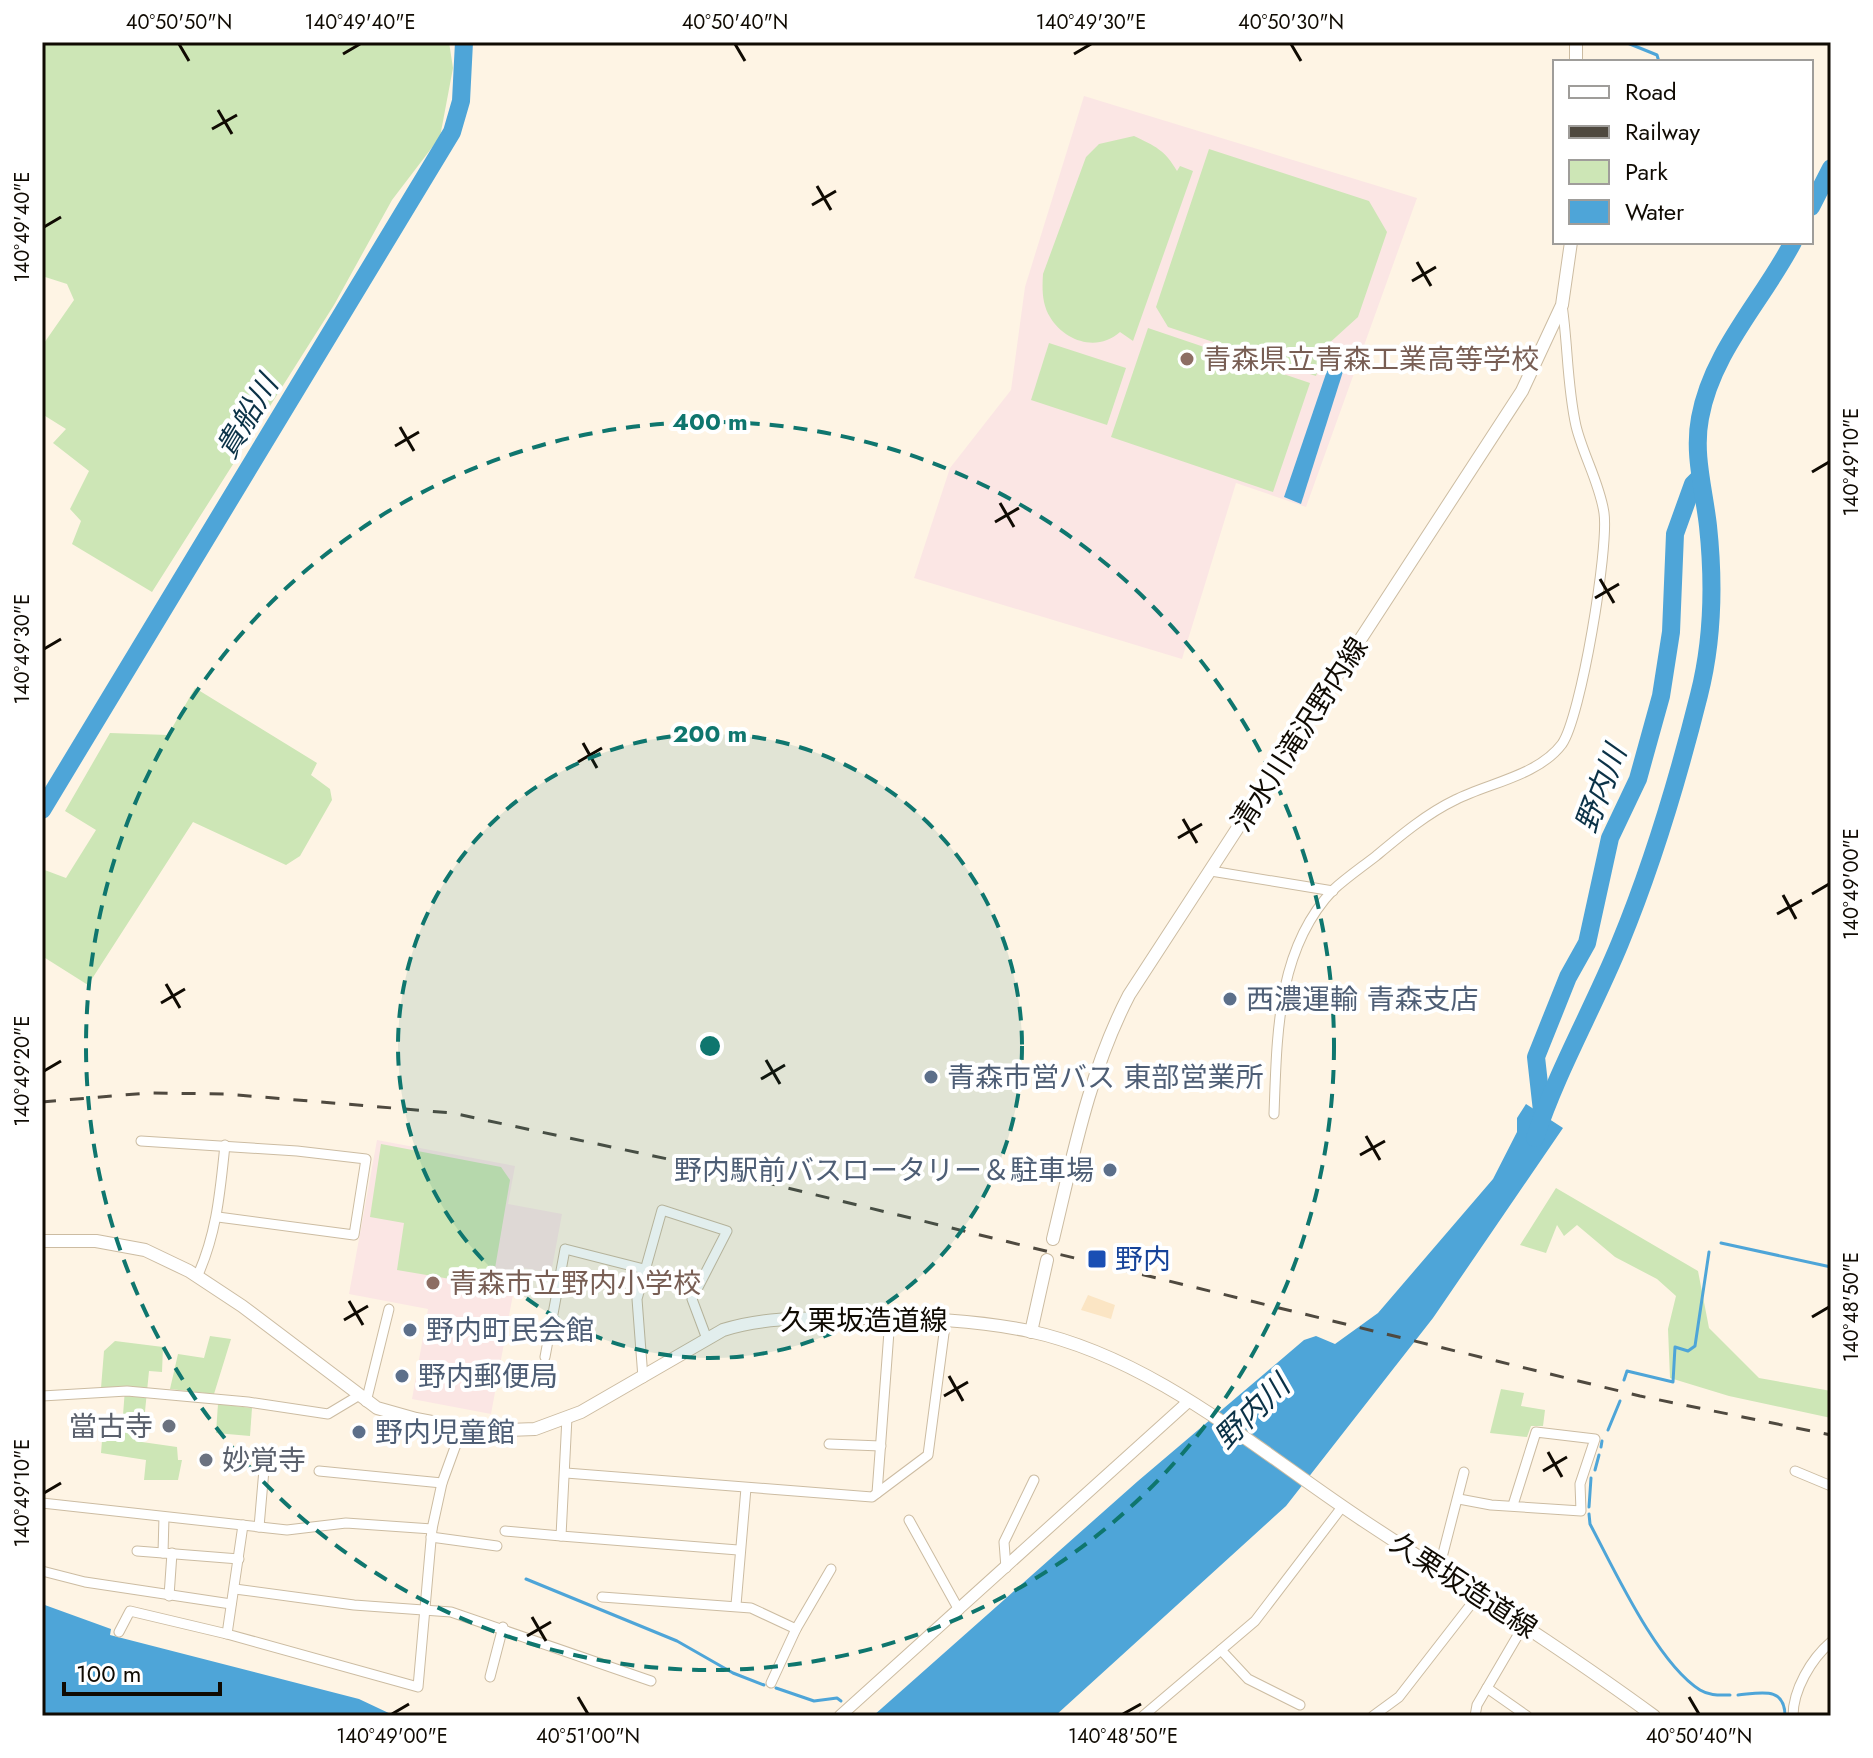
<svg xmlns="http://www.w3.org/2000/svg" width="1873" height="1758" font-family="Jost,'Noto Sans JP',sans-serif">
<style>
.built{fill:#fbe5c4}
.education{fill:#fbe6e4}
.green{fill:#cde6b6}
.water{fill:#4ea5d8}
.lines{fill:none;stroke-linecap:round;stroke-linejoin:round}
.stream{stroke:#4ea5d8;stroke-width:3}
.river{stroke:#4ea5d8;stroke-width:18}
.minor-casing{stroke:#ccbca2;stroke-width:11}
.tertiary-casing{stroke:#ccbca2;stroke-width:13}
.secondary-casing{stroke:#ccbca2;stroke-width:14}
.minor{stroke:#fff;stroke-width:9}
.tertiary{stroke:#fff;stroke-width:11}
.secondary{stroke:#fff;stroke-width:12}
.rail{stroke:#4f493f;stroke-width:3;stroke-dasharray:14 14;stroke-linecap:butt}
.ticks{fill:none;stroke:#100b03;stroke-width:3}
.ring{fill:none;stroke:#0f766e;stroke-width:4;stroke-dasharray:14 10}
.education-dot{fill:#8d6e63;stroke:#fff;stroke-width:3}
.service-dot{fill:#5c6f8a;stroke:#fff;stroke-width:3}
.transit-dot{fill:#1a4fb4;stroke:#fff;stroke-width:3}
.worship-dot{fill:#6b7280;stroke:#fff;stroke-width:3}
.labels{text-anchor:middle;stroke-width:8;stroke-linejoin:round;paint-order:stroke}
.education-label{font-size:28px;fill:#785e54;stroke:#fff;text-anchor:start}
.street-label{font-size:28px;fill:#100b03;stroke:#fff}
.service-label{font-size:28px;fill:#4e5e75;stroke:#fff;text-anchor:start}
.transit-label{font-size:28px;fill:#164399;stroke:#fff;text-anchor:start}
.worship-label{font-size:28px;fill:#5b616d;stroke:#fff;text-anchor:end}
.water-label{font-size:30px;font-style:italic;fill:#0b3247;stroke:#fff}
.centre{fill:#0f766e;stroke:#fff;stroke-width:4}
.ring-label{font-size:24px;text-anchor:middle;font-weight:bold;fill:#0f766e;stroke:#fff;stroke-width:8;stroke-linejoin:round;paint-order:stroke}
.neatline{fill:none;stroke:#100b03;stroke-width:3}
.ticks-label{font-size:20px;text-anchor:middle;fill:#100b03}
</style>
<rect width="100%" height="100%" fill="#fef4e4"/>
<!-- built -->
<polygon class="built" points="1088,1295 1115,1305 1111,1319 1081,1310"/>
<!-- education -->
<g class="education">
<polygon points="1084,96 1417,198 1306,507 1236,483 1182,659 914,578 950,468 1011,390 1025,287"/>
<polygon points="377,1140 515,1166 508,1204 562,1214 551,1273 518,1267 491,1414 412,1399 428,1309 349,1294"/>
</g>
<!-- green -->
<g class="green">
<polygon points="42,42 449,42 453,68 440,137 392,200 334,305 152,592 72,544 81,521 70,509 89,471 53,443 66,429 42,414 42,346 74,300 67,284 42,276"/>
<path d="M1134,136c21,10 31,14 43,35l3,-5 13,5 -60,170 -13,-9c-22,20 -55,10 -70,-15 -8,-13 -8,-28 -7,-43l43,-117 13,-13z"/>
<polygon points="1209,149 1369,201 1387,232 1358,317 1326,346 1316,376 1168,327 1156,307"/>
<polygon points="1148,328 1310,383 1273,492 1111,437"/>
<polygon points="1049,343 1126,368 1107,425 1031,400"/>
<polygon points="195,688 317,763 311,775 330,789 332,800 300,856 286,865 193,822 88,985 42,956 42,869 66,878 96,830 65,811 110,733 168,735"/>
<polygon points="381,1144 501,1167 510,1180 492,1286 397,1270 404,1223 370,1217"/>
<polygon points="1556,1188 1698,1271 1709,1328 1759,1378 1831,1391 1831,1418 1729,1396 1670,1378 1668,1329 1676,1296 1657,1279 1615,1257 1577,1225 1564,1236 1557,1225 1546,1253 1520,1245"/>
<polygon points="210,1336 231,1339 214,1394 170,1389 178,1354 204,1358"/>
<polygon points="115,1341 163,1347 162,1372 149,1371 142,1442 177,1447 178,1460 182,1460 178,1480 144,1480 146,1460 101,1453 104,1415 123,1415 125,1389 101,1388 104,1351"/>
<polygon points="1501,1389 1524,1393 1521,1406 1545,1410 1543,1426 1531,1426 1527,1437 1490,1433"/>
<polygon points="218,1404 252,1408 250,1436 216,1433"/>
</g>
<!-- water -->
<g class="water">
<polygon points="1332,356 1346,362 1301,504 1284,497"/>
<polygon points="1526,1104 1563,1128 1433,1318 1286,1506 1055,1716 873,1716 1138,1481 1304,1340 1316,1336 1335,1344 1378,1313 1493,1179 1517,1132 1517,1118"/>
<polygon points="42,1604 111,1629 110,1635 359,1699 395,1716 42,1716"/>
</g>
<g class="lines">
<!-- stream -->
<g class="stream">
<polyline points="1625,42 1657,55 1659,62"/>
<polyline points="1811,201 1814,202"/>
<polyline points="1721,1243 1831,1267"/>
<polyline points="1624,1380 1627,1371 1673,1382 1675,1347 1688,1351 1695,1346 1709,1252"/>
<polyline points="1608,1430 1620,1401"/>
<polyline points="1601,1447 1602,1441"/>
<polyline points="1595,1470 1599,1455"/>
<polyline points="1589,1507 1591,1478"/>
<path d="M1589,1514l1,10c24,45 67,139 110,166 10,6 19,5 30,5"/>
<polyline points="526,1579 677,1641 733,1673 764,1685"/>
<polyline points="776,1688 814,1701 837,1698 841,1701"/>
<path d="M1738,1695c23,-2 47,-9 47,21"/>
</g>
<!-- river -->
<g class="river">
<polyline points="1811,207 1831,168"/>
<polyline points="42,810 452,132 461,101 464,42"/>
<polyline points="1542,1111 1536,1057 1568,977 1587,943 1610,838 1638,779 1661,696 1671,632 1675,534 1693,484 1700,477"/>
<path d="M1535,1138c22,-67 58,-129 85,-195 33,-80 58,-164 79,-248 14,-55 15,-113 9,-169 -4,-36 -15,-72 -8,-108 12,-67 63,-118 93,-176"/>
</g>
<defs>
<g id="minor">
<polyline points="1211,871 1333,891"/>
<path d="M1274,1114c3,-76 2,-164 59,-224 13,-12 29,-23 43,-34 24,-20 50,-42 79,-56 33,-17 83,-24 107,-56 19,-27 47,-196 42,-231 -4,-29 -21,-58 -28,-87 -9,-40 -8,-81 -14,-121"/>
<polyline points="141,1141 297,1151 366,1159 354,1235 218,1217"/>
<path d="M197,1277c20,-44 23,-85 28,-132"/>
<polyline points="545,1357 565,1249 644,1269"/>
<polyline points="643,1378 637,1299 662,1210 727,1231 692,1299 707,1339"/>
<polyline points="42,1396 127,1391 248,1402 328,1414 358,1396"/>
<polyline points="366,1402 389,1309"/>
<polyline points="567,1417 561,1536 738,1550"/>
<polyline points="829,1444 881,1446"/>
<polyline points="319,1471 442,1483"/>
<polyline points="1795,1471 1831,1486"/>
<polyline points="566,1473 872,1497 928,1455 946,1318"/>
<polyline points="877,1493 890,1318"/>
<polyline points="1459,1499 1491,1505 1581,1511 1580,1484 1595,1439 1536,1432 1513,1505"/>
<polyline points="42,1503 287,1530 346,1523 432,1529"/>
<polyline points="164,1517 163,1553 239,1559"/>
<polyline points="909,1520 959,1610"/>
<polyline points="243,1525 227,1634 418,1687 432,1529 442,1483 462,1428"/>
<polyline points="259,1527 265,1458"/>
<polyline points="505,1531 561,1536"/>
<polyline points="431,1537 497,1546"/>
<polyline points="137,1551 163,1553"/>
<polyline points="1006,1568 1004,1542 1034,1480"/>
<polyline points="1439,1569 1464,1472"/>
<polyline points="42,1571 85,1582 231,1604"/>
<polyline points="235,1589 354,1605 451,1612 651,1681"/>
<polyline points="169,1596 172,1553"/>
<polyline points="602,1597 751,1608 796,1629"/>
<polyline points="736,1605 746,1488"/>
<polyline points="119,1632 130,1611 227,1634"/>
<polyline points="1221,1650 1248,1679 1300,1705"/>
<polyline points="490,1677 503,1627"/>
<polyline points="771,1683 796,1629 831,1569"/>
<polyline points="1487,1688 1527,1716"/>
<polyline points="1143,1716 1255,1621 1342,1507"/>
<polyline points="1373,1716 1399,1697 1479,1594"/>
<polyline points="1475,1716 1477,1705 1525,1623"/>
<path d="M1793,1716c0,-26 18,-57 38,-74"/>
</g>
<polyline id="tertiary" points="840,1716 1189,1401"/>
<g id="secondary">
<polyline points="1576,62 1576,42"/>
<path d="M1053,1239c20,-83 36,-167 76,-244l393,-604 40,-86 9,-63"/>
<path d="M42,1241h54l49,9 44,21 53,35 135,102 39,11 63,12 56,-2 46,-17 142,-82c47,-15 96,-11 144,-12 55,0 108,2 162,13 126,27 230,121 335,190 97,64 196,126 290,195"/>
<polyline points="1031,1332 1047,1260"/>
</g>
</defs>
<!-- minor casing -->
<use href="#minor" class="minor-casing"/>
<!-- tertiary casing -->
<use href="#tertiary" class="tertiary-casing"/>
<!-- secondary casing -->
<use href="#secondary" class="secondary-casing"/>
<!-- minor -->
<use href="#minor" class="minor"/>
<!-- tertiary -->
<use href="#tertiary" class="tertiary"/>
<!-- secondary -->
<use href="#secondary" class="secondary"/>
<!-- rail -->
<polyline class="rail" points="42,1102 147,1093 226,1094 452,1113 677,1161 1640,1396 1831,1435"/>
</g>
<!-- ticks -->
<path class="ticks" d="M179,44l10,17M735,44l10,17M1291,44l10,17M343,54l17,-10M1074,54l17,-10M218,110l14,24M212,129l25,-14M817,186l14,24M812,205l24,-14M44,227l17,-10M1417,262l14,24M1412,281l24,-14M400,427l14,24M395,446l24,-14M1812,472l17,-10M1000,503l14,24M995,522l24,-14M1600,579l14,24M1595,598l24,-14M44,649l17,-10M583,743l14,25M578,762l24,-14M1183,819l14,24M1178,838l24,-14M1812,894l17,-10M1783,895l13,24M1777,914l25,-14M166,984l14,24M161,1003l24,-14M766,1060l14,24M44,1071l17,-10M761,1079l24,-14M1366,1136l14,24M1360,1155l25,-14M349,1301l14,24M1812,1317l17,-10M344,1320l24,-14M949,1376l14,25M944,1396l24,-14M1548,1452l14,25M1543,1471l24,-14M44,1493l17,-10M532,1617l14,24M527,1636l24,-14M578,1697l10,17M1689,1697l10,17M392,1714l17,-10M1123,1714l18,-10"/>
<!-- distance rings -->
<circle cx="710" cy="1046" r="312" fill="#0f766e" fill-opacity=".12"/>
<g class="ring">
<circle cx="710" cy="1046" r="312"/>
<circle cx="710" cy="1046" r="624"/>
</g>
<!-- markers -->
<g class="education-dot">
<circle cx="1187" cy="359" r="8"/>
<circle cx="433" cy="1283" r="8"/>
</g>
<g class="service-dot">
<circle cx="1230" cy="999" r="8"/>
<circle cx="931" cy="1077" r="8"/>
<circle cx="1110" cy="1170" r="8"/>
<circle cx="410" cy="1330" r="8"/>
<circle cx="402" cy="1376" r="8"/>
<circle cx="359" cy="1432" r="8"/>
</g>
<rect class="transit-dot" x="1087" y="1249" width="20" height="20" rx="4"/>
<g class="worship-dot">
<circle cx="169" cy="1426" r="8"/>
<circle cx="206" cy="1460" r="8"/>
</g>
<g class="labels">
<!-- education labels -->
<g class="education-label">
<text x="1203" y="369">青森県立青森工業高等学校</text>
<text x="449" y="1293">青森市立野内小学校</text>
</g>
<!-- street labels -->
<g class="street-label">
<text transform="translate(1299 734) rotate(-57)" y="10">清水川滝沢野内線</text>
<text x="864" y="1330">久栗坂造道線</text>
<text transform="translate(1464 1585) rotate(33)" y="10">久栗坂造道線</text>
</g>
<!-- service labels -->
<g class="service-label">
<text x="1246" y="1009">西濃運輸 青森支店</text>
<text x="947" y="1087">青森市営バス 東部営業所</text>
<text x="1094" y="1180" text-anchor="end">野内駅前バスロータリー＆駐車場</text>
<text x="426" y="1340">野内町民会館</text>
<text x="418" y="1386">野内郵便局</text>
<text x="375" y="1442">野内児童館</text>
</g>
<!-- transit labels -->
<g class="transit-label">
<text x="1115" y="1269">野内</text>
</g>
<!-- worship labels -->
<g class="worship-label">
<text x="153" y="1436">當古寺</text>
<text x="222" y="1470" text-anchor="start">妙覚寺</text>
</g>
<!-- water labels -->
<g class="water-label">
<text transform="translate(247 417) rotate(-59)" y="10">貴船川</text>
<text transform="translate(1601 789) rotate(-69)" y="10">野内川</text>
<text transform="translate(1252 1412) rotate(-44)" y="10">野内川</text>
</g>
</g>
<circle cx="710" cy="1046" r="12" class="centre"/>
<g class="ring-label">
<text x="710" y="430">400 m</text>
<text x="710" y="742">200 m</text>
</g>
<!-- border -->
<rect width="1873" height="1758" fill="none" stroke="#ffffff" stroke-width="88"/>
<!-- legend -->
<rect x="1553" y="60" width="260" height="184" fill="#ffffff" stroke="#9f9d9a" stroke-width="2"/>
<rect x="1569" y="86" width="40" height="12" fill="#ffffff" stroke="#9f9d9a" stroke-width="2"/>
<text x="1625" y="100" font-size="24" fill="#100b03">Road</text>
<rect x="1569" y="126" width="40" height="12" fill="#4f493f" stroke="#9f9d9a" stroke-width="2"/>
<text x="1625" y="140" font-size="24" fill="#100b03">Railway</text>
<rect x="1569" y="160" width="40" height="24" fill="#cde6b6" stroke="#9f9d9a" stroke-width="2"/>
<text x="1625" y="180" font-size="24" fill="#100b03">Park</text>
<rect x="1569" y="200" width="40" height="24" fill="#4ea5d8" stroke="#9f9d9a" stroke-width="2"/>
<text x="1625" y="220" font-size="24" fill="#100b03">Water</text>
<!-- scale -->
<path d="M64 1682v12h156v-12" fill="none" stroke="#100b03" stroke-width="4"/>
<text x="76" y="1682" font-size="24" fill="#100b03" stroke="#ffffff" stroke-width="6" paint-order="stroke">100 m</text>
<rect x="44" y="44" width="1785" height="1670" class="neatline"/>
<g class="ticks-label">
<text x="179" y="29">40°50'50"N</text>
<text x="360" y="29">140°49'40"E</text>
<text x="735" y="29">40°50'40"N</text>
<text x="1091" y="29">140°49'30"E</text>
<text x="1291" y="29">40°50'30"N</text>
<text transform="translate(22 227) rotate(-90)" y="7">140°49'40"E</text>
<text transform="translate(1851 462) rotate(-90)" y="7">140°49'10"E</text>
<text transform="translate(22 649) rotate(-90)" y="7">140°49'30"E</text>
<text transform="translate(1851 884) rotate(-90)" y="7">140°49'00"E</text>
<text transform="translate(22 1071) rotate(-90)" y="7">140°49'20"E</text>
<text transform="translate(1851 1307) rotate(-90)" y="7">140°48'50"E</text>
<text transform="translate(22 1493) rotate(-90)" y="7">140°49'10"E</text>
<text x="392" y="1743">140°49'00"E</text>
<text x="588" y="1743">40°51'00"N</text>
<text x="1123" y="1743">140°48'50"E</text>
<text x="1699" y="1743">40°50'40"N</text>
</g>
</svg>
